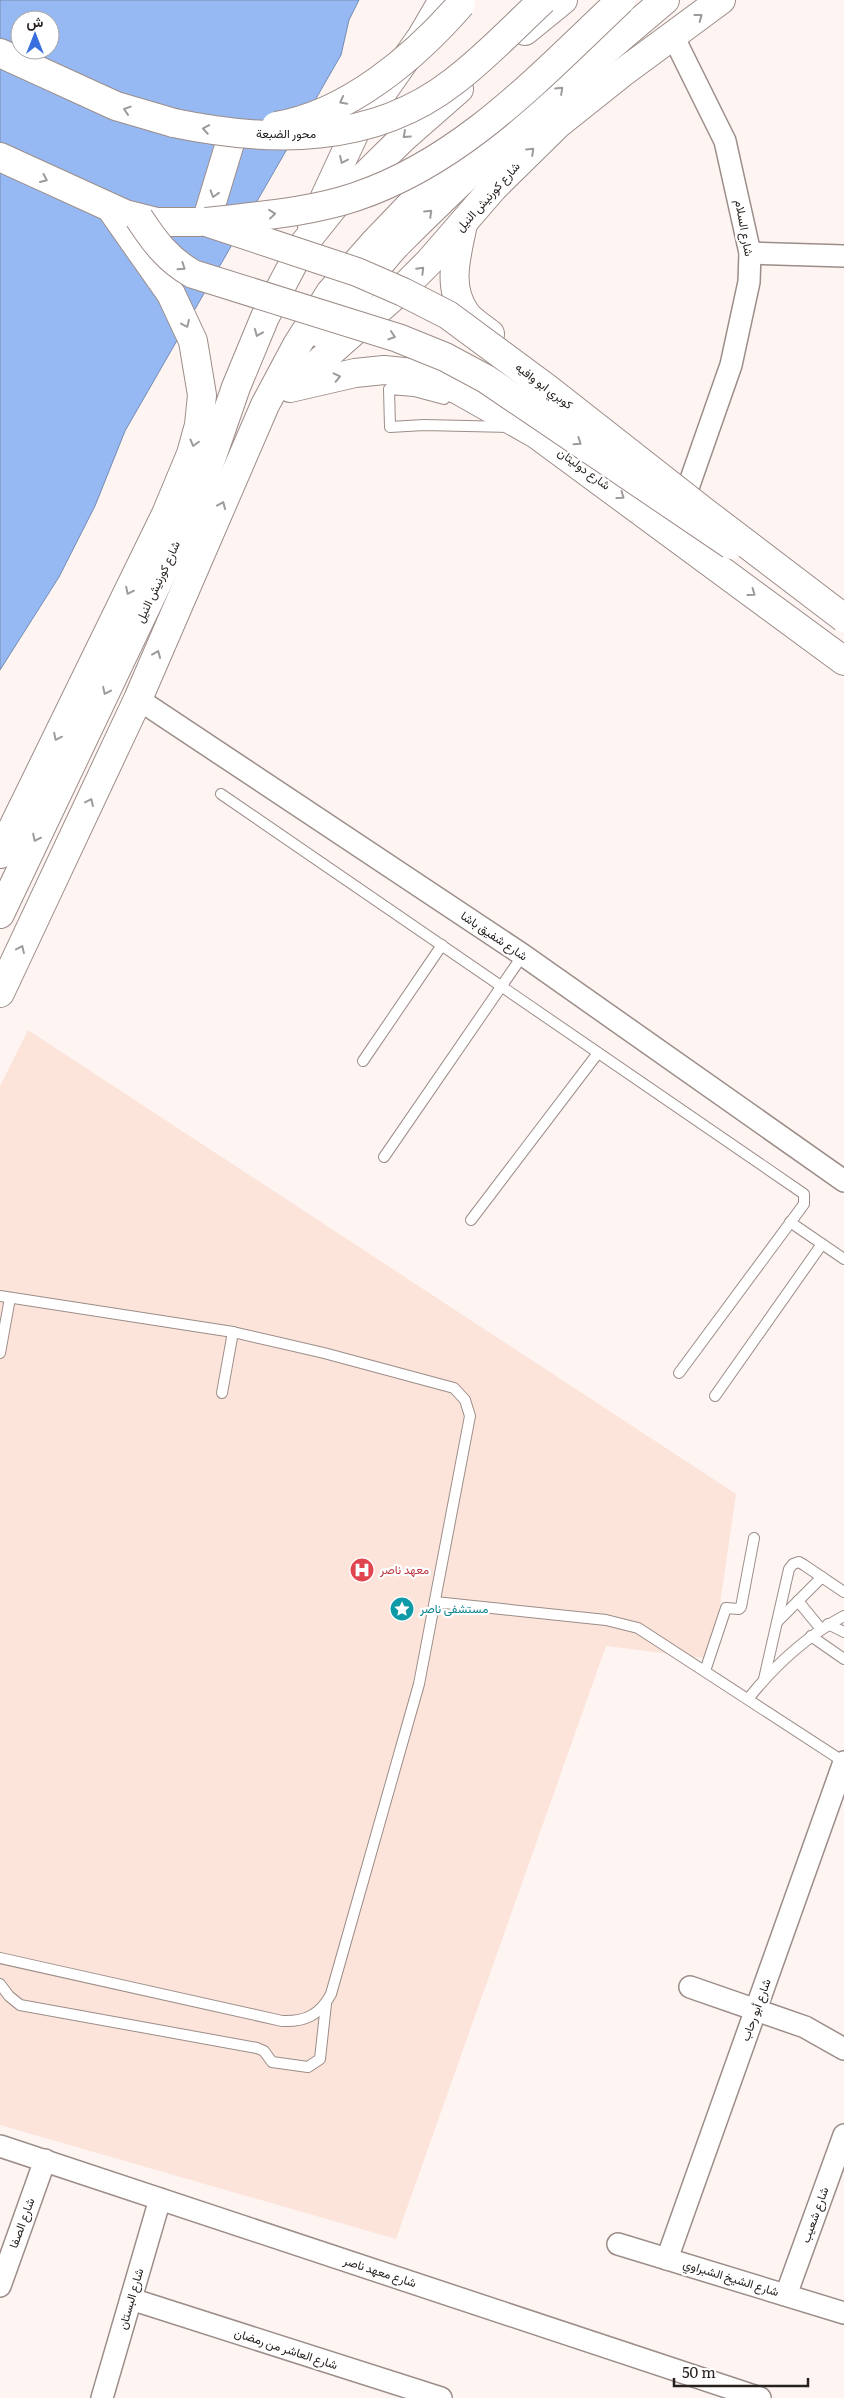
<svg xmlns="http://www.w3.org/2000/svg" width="844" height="2398" font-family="Literata,Vazirmatn,serif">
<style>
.built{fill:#fce4db}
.water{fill:#96b9f3;stroke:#748bb3;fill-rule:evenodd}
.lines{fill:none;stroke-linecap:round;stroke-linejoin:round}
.lane-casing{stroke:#9c8d88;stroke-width:12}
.street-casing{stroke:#9c8d88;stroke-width:24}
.primary-casing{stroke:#9c8d88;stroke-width:30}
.highway-casing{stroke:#9c8d88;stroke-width:30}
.lane{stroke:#fff;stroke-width:10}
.street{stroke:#fff;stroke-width:21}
.primary{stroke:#fff;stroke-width:28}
.highway{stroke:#fff;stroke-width:28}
.primary-bridge-casing{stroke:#9c8d88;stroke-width:30;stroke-linecap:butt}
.highway-bridge-casing{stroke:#9c8d88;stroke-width:30;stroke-linecap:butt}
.primary-bridge{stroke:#fff;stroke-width:28}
.highway-bridge{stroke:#fff;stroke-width:28}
.oneway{stroke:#9d9b9a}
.labels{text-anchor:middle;stroke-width:4.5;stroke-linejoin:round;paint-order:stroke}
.street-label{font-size:12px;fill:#26211e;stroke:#fff}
.health-label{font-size:12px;fill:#be3a42;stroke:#fff;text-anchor:start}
.culture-label{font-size:12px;fill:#0d838f;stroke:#fff;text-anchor:start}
</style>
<rect width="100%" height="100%" fill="#fef4f1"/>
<!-- built -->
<polygon class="built" points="28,1030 736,1494 712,1659 606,1646 396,2239 0,2125 0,1086"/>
<!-- water -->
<path class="water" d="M0,0h359l-10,20 -8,35 -216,376 -30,75 -36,71 -59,93zM20,20h30v30h-30z"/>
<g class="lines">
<defs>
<g id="lane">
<polyline points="446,391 444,399 414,391 389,389 390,427 424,425 511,427"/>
<polyline points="221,794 804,1194 804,1204 679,1373"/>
<polyline points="363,1061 442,945"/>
<polyline points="384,1157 523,955"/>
<polyline points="471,1220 598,1053"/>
<polyline points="790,1222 844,1259"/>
<path d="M0,1296l233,36 91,21 130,35 11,12 5,16 -51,268 -88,310c-11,21 -26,28 -49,27l-282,-63"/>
<polyline points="0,1353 10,1298"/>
<polyline points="222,1393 233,1332"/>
<polyline points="715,1396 822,1244"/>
<polyline points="798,1601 821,1629"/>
<polyline points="435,1602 606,1620 638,1628 844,1762"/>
<polyline points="778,1621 822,1577"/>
<polyline points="828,1624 844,1632"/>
<polyline points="811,1636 844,1659"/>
<polyline points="705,1671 726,1608 739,1609 741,1607 754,1538"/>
<polyline points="764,1679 789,1569 793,1564 799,1562 804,1565 844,1592"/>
<path d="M748,1699c27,-34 57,-62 96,-83"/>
<polyline points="0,1984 9,1996 20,2005 257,2048 264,2051 272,2062 308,2067 320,2059 326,2004"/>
</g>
<g id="street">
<polyline points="673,36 725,141 750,253 749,282 731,365 689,485"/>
<polyline points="750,253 844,256"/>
<polyline points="138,699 523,955 844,1181"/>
<polyline points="690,1987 805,2027 844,2049"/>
<polyline points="0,2146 760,2398"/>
<polyline points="618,2244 844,2313"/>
<polyline points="667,2259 844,1762"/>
<polyline points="0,2286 45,2160"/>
<polyline points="786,2295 844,2135"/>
<polyline points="131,2299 441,2398"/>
<polyline points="102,2398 160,2199"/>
</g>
<g id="primary">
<path d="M463,224c-6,31 -17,62 3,90 6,8 17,14 24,20"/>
<polyline points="312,225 356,130 422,36 443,0"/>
<polyline points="293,385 402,289 429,262 494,187 558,124 622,73 721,0"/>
<polyline points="290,388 355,373 384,370 413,373 458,390 536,434 844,661"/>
</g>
<g id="highway">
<polyline points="525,31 563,0"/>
<polyline points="0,53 116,106 174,123"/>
<polyline points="0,157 125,214 157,222 206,222 233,133"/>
<path d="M320,333c31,-25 51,-63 79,-91 85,-85 174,-165 266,-242"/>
<polyline points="0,854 166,514 191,454 199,425 202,395 193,341 171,294 112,210"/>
<polyline points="0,914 176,544 199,494 236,387 265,317 303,245 335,205 402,139 459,89"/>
<polyline points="0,993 138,699 265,405 297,345 330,293 374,243 469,144"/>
</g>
</defs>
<!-- lane casing -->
<use href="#lane" class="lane-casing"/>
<!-- street casing -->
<use href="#street" class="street-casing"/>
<!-- primary casing -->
<use href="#primary" class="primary-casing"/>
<!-- highway casing -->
<use href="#highway" class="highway-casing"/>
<!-- lane -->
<use href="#lane" class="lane"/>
<!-- street -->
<use href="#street" class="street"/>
<!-- primary -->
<use href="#primary" class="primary"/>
<!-- highway -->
<use href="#highway" class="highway"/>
<defs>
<polyline id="primary-bridge" points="206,222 357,272 403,292 448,315 548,389 706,513 844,618"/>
<g id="highway-bridge">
<path d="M174,123c96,20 198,22 279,-41 32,-24 60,-54 90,-82"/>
<path d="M276,126c72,-12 139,-69 185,-122"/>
<path d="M139,218c15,23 29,42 54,56l205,64 47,19 41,22 245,166"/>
<path d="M206,222c50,-6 101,-9 149,-25 108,-36 185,-121 266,-197"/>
</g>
</defs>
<!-- primary-bridge casing -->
<use href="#primary-bridge" class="primary-bridge-casing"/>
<!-- highway-bridge casing -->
<use href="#highway-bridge" class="highway-bridge-casing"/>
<!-- primary-bridge -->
<use href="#primary-bridge" class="primary-bridge"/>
<!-- highway-bridge -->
<use href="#highway-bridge" class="highway-bridge"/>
</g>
<!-- one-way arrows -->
<defs><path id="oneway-chevron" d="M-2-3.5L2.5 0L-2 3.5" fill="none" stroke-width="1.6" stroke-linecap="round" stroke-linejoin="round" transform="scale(1.25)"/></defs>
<g class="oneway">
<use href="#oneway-chevron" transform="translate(699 17) rotate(-37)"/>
<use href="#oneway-chevron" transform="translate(560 90) rotate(-43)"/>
<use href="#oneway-chevron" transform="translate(343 101) rotate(152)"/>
<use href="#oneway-chevron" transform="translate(127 110) rotate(-162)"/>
<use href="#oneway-chevron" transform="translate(206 129) rotate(-170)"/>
<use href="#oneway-chevron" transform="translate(406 135) rotate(138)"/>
<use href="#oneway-chevron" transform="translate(531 151) rotate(-44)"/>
<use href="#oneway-chevron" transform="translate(343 160) rotate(115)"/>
<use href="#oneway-chevron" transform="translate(44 179) rotate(24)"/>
<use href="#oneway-chevron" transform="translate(214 194) rotate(107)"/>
<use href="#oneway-chevron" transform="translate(429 213) rotate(-44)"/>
<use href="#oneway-chevron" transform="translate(272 214) rotate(-6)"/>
<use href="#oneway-chevron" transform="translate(182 267) rotate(34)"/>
<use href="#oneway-chevron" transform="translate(421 270) rotate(-45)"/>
<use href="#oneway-chevron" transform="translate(186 324) rotate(65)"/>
<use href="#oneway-chevron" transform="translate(258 333) rotate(112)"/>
<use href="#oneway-chevron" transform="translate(392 336) rotate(18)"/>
<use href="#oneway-chevron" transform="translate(337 377) rotate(-13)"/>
<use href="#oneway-chevron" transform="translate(578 442) rotate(34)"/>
<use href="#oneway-chevron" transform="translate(194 443) rotate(105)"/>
<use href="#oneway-chevron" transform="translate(621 496) rotate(36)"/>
<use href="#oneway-chevron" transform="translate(222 505) rotate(-67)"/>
<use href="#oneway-chevron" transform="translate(129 591) rotate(116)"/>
<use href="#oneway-chevron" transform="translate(752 593) rotate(36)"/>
<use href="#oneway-chevron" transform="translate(157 654) rotate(-67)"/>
<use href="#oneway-chevron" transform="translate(106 691) rotate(115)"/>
<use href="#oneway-chevron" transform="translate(57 737) rotate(116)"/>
<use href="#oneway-chevron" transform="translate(90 802) rotate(-65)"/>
<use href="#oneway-chevron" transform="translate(36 838) rotate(116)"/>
<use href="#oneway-chevron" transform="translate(21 949) rotate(-65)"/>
</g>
<!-- icons -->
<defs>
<symbol id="hospital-disc" viewBox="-11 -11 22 22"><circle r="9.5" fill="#e0444e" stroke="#fff"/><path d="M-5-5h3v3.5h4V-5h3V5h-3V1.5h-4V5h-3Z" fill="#fff"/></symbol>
<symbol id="sight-disc" viewBox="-11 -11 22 22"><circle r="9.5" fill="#0f9aa8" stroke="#fff"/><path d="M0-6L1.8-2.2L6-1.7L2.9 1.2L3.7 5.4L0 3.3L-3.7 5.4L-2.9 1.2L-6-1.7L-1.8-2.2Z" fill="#fff"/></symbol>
</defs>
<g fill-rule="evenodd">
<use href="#hospital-disc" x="348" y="1556" width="28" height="28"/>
<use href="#sight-disc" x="388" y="1595" width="28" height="28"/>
</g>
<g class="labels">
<!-- street labels -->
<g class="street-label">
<text x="286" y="138">محور الضبعة</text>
<text transform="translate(488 197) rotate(-48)" y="4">شارع كورنيش النيل</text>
<text transform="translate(744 228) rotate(80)" y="4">شارع السلام</text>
<text transform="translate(544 386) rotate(37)" y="4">كوبري ابو وافيه</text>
<text transform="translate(584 469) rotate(36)" y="4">شارع دوليتان</text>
<text transform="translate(158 582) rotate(-65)" y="4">شارع كورنيش النيل</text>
<text transform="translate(494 936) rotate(34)" y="4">شارع شفيق باشا</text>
<text transform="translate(756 2010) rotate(-70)" y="4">شارع أبو رحاب</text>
<text transform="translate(815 2215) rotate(-70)" y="4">شارع شعيب</text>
<text transform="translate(22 2223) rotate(-70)" y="4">شارع الصفا</text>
<text transform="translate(380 2272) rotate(18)" y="4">شارع معهد ناصر</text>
<text transform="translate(731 2278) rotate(17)" y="4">شارع الشيخ الشبراوي</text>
<text transform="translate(131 2299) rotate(-74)" y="4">شارع البستان</text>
<text transform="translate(286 2349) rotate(18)" y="4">شارع العاشر من رمضان</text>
</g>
<!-- health labels -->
<g class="health-label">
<text x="380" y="1574">معهد ناصر</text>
</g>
<!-- culture labels -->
<g class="culture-label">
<text x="420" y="1613">مستشفى ناصر</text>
</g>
</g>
<!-- north arrow -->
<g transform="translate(35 35)"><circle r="24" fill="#ffffff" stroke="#a8a6a5"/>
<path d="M0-4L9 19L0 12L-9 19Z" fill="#386edd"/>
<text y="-8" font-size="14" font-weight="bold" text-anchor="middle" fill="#26211e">ش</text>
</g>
<!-- scale -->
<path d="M674 2378v8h134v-8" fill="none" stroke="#26211e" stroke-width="2.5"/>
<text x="682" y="2378" font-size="15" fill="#26211e" stroke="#ffffff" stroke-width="4" paint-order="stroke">50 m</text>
</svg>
